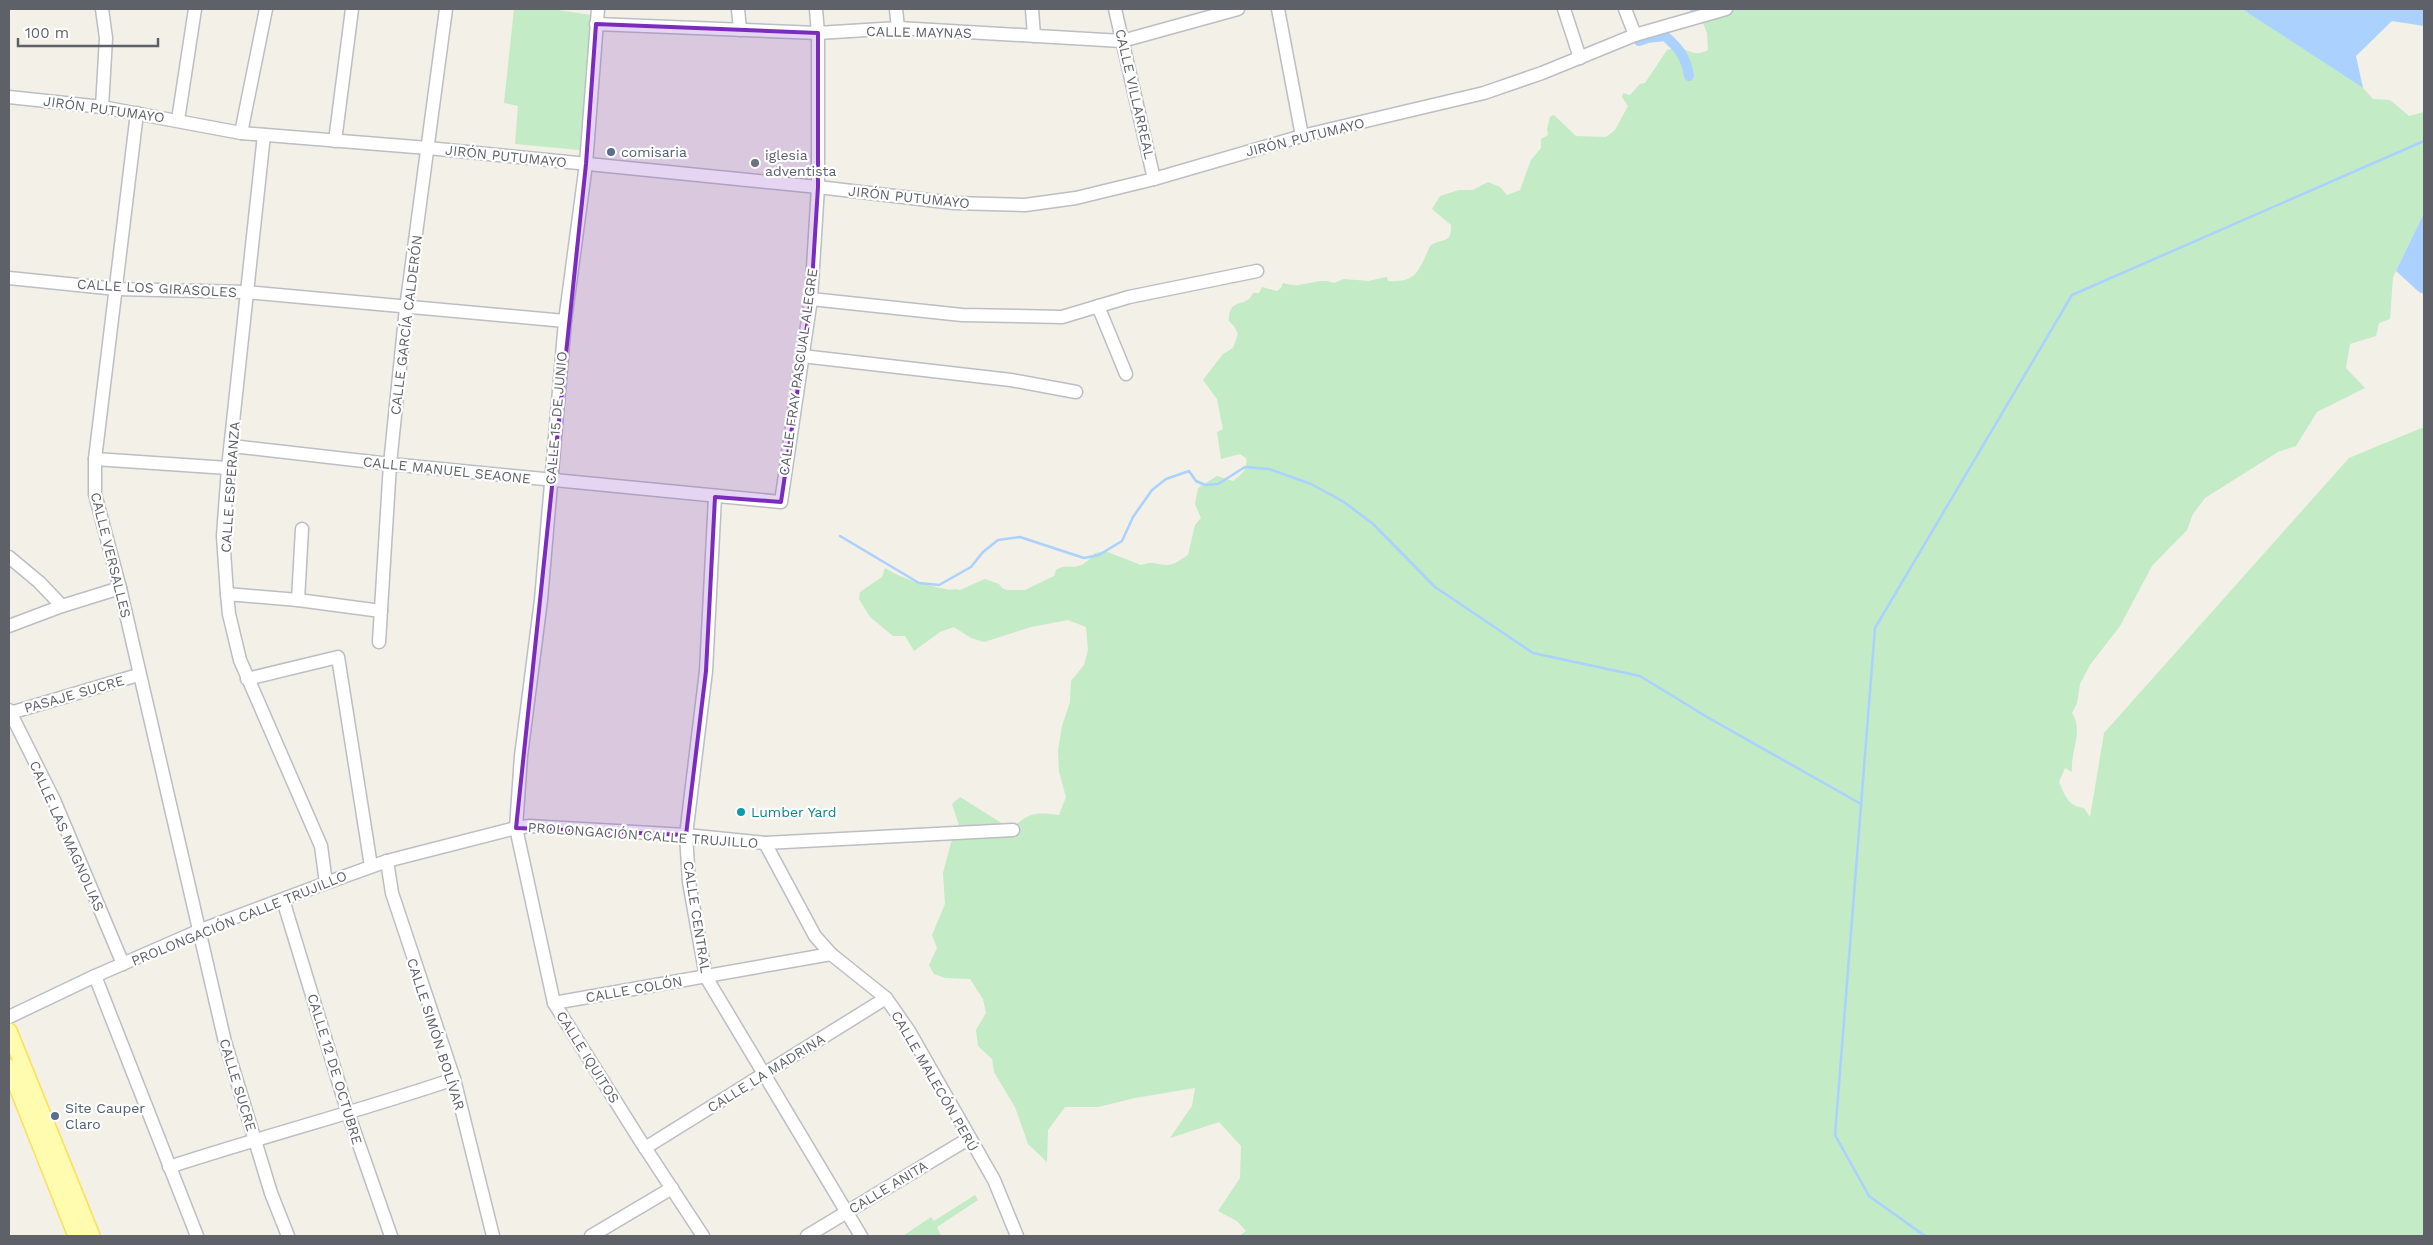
<svg xmlns="http://www.w3.org/2000/svg" width="2433" height="1245" font-family="'Work Sans',sans-serif">
<style>
.green{fill:#c2ebc6}
.water{fill:#aad1ff}
.lines{fill:none;stroke-linecap:round;stroke-linejoin:round}
.stream{stroke:#aad1ff;stroke-width:2.5}
.canal{stroke:#aad1ff;stroke-width:10}
.minor-casing{stroke:#bbbec3;stroke-width:15}
.major-casing{stroke:#fde055;stroke-width:18}
.minor{stroke:#fff;stroke-width:12}
.major{stroke:#fffbaf;stroke-width:15}
.marked{fill:#7b2cbf;fill-opacity:0.2;stroke:#7b2cbf;stroke-width:4;stroke-linejoin:round}
.service-dot{fill:#5c6f8a;stroke:#fff;stroke-width:2}
.worship-dot{fill:#6b7280;stroke:#fff;stroke-width:2}
.culture-dot{fill:#0f9aa8;stroke:#fff;stroke-width:2}
.labels{text-anchor:middle;stroke-width:4.5;stroke-linejoin:round;paint-order:stroke}
.street-label{font-size:14px;fill:#5e6268;stroke:#fff}
.service-label{font-size:14px;fill:#4e5e75;stroke:#fff;text-anchor:start}
.worship-label{font-size:14px;fill:#5b616d;stroke:#fff;text-anchor:start}
.culture-label{font-size:14px;fill:#0d838f;stroke:#fff;text-anchor:start}
</style>
<rect width="100%" height="100%" fill="#f2f0e7"/>
<!-- green -->
<g class="green">
<polygon points="514,9 551,9 591,15 580,150 515,144 518,106 504,103"/>
<path d="M1697,9h545l121,79 10,11 17,1 19,16 15,-4v101l-31,64 -3,42 -11,4 -3,13 -26,8 -4,24 19,20 -48,24 -21,34 -18,6 -73,46 -12,16 -6,16 -35,36 -32,60 -30,39 -10,19 -3,19 -5,10c12,18 -2,39 0,59l-7,-4 -6,14c6,14 9,24 25,26l6,9 14,-84 245,-275 75,-31v809h-1185l7,-5 -9,-10 -19,-10 22,-33 1,-32 -22,-24 -49,16 22,-32 3,-18 -60,10 -37,9h-33l-17,23 -1,32 -19,-18 -13,-37 -21,-35 -2,-13 -14,-13 -2,-16 10,-17 -3,-14 -13,-20 -25,-1 -11,-4 -5,-9 8,-17 -5,-13 13,-31 -2,-31 8,-30 8,-18 -7,-21 8,-7 51,32c19,-17 24,-17 48,-14l7,-18 -7,-25 -1,-21 4,-25 8,-24 1,-21 13,-16 4,-15 -2,-23 -18,-7 -37,7 -47,15 -13,-4 -17,-11 -14,5 -26,19 -9,-15h-12l-23,-19 -11,-18 1,-7 22,-15 3,-9c19,12 38,16 60,21 5,2 10,-1 15,1l25,-11 14,5 3,4 5,2h18l29,-14 2,-6c15,-10 19,7 39,-17l10,-2 36,14c11,-4 14,-1 24,0 9,1 16,-6 23,-10l7,-30 6,-7 -6,-14 3,-16 19,-12 16,5c9,-7 15,-11 13,-23l-6,-4 -19,5 -4,-27 6,-3 -6,-30 -14,-19 20,-26 10,-6 5,-14 -4,-8 -5,-5c-1,-25 18,-12 24,-28h6l3,-6 15,4 4,-3 2,-5c4,1 11,3 16,2 11,-1 23,-7 35,-2l10,-4 24,2 19,-4 1,4c29,2 31,-11 42,-35 11,-9 22,0 21,-21l-19,-16 8,-13 19,-6h14l15,-8 12,5 7,8 13,-5 11,-30 10,-12v-9l7,-4 -1,-6 3,-12 4,-2 22,21 30,1 9,-7 13,-24 -6,-9 1,-4 7,2 10,-11 5,-1 22,-33c4,-1 9,-3 13,-2 10,3 17,9 28,2l-1,-17z"/>
<polygon points="975,1195 978,1200 937,1227 941,1236 903,1236 931,1217 934,1221"/>
</g>
<!-- water -->
<g class="water">
<polygon points="2242,9 2424,9 2424,26 2392,21 2356,56 2363,88"/>
<polygon points="2424,213 2424,294 2419,292 2396,271"/>
</g>
<g class="lines">
<!-- stream -->
<g class="stream">
<polyline points="840,536 919,583 939,585 971,567 983,552 998,540 1020,537 1084,558 1099,555 1122,541 1133,517 1152,490 1166,479 1189,471 1196,481 1205,485 1218,484 1245,467 1269,469 1311,484 1344,502 1373,524 1435,587 1533,653 1640,676 1707,717 1861,804"/>
<polyline points="1925,1236 1869,1196 1835,1135 1875,628 2072,295 2424,141"/>
</g>
<!-- canal -->
<g class="canal">
<polyline points="1695,9 1697,9"/>
<path d="M1635,35l4,6 8,-3 18,-2c14,12 21,21 24,40"/>
</g>
<defs>
<g id="minor">
<polyline points="102,9 106,38 102,107"/>
<polyline points="598,9 586,164 565,321 541,600 521,756 516,828 554,1003 638,1137 703,1236"/>
<polyline points="738,9 740,30"/>
<polyline points="896,9 898,28"/>
<polyline points="1032,9 1034,36"/>
<polyline points="1115,9 1154,179"/>
<polyline points="1278,9 1302,136"/>
<polyline points="1564,9 1580,58"/>
<polyline points="1625,9 1635,35"/>
<polyline points="596,24 818,33 898,28 1122,41 1238,9"/>
<polyline points="9,97 102,107 241,133 428,148 818,187 954,203 1025,205 1076,198 1154,179 1302,136 1484,93 1542,73 1635,35 1726,9"/>
<polyline points="137,113 95,459 95,494 120,588 225,1042 271,1193 288,1236"/>
<polyline points="178,120 195,9"/>
<polyline points="241,133 266,9"/>
<polyline points="264,135 228,468 223,536 227,594 229,614 240,660 321,846 326,883"/>
<polyline points="335,141 352,9"/>
<polyline points="9,278 117,289 246,292 565,321"/>
<polyline points="811,299 962,315 1062,317 1129,297 1257,271"/>
<polyline points="1098,306 1126,374"/>
<polyline points="802,356 1011,380 1076,392"/>
<polyline points="232,446 390,464 781,502 811,299 818,187 818,33 816,9"/>
<polyline points="95,459 228,468"/>
<polyline points="715,497 706,671 686,835 689,882 706,977 861,1236"/>
<polyline points="9,557 39,582 62,606"/>
<polyline points="227,594 298,600 381,611"/>
<polyline points="298,600 302,529"/>
<polyline points="9,626 62,606 120,588"/>
<polyline points="379,642 390,464 406,308 446,9"/>
<polyline points="247,679 338,657 371,866"/>
<polyline points="9,710 54,800 123,964"/>
<polyline points="10,713 138,675"/>
<polyline points="765,843 815,936 831,954 886,998 909,1031 994,1180 1017,1236"/>
<polyline points="387,861 392,893 454,1079 493,1236"/>
<polyline points="283,900 348,1113 391,1236"/>
<polyline points="95,976 197,1236"/>
<polyline points="554,1003 831,954"/>
<polyline points="9,1017 95,976 198,931 326,883 387,861 516,828 529,826 686,835 765,843 1013,830"/>
<polyline points="645,1148 886,998"/>
<path d="M169,1167c95,-31 191,-56 285,-88"/>
<polyline points="591,1236 672,1188"/>
<polyline points="807,1236 968,1139"/>
</g>
<g id="major">
<polyline points="9,1031 92,1236"/>
<polyline points="9,1067 76,1236"/>
</g>
</defs>
<!-- minor casing -->
<use href="#minor" class="minor-casing"/>
<!-- major casing -->
<use href="#major" class="major-casing"/>
<!-- minor -->
<use href="#minor" class="minor"/>
<!-- major -->
<use href="#major" class="major"/>
</g>
<!-- marked area -->
<path class="marked" d="M596,24l222,9v154l-7,112 -30,203 -66,-5 -9,174 -20,164 -170,-7 70,-664z"/>
<!-- markers -->
<g class="service-dot">
<circle cx="611" cy="152" r="5"/>
<circle cx="55" cy="1116" r="5"/>
</g>
<circle class="worship-dot" cx="755" cy="163" r="5"/>
<circle class="culture-dot" cx="741" cy="812" r="5"/>
<g class="labels">
<!-- street labels -->
<g class="street-label">
<text transform="translate(919 32) rotate(1)" y="5">CALLE MAYNAS</text>
<text transform="translate(1135 94) rotate(77)" y="5">CALLE VILLARREAL</text>
<text transform="translate(104 109) rotate(8)" y="5">JIRÓN PUTUMAYO</text>
<text transform="translate(1305 137) rotate(-14)" y="5">JIRÓN PUTUMAYO</text>
<text transform="translate(506 156) rotate(6)" y="5">JIRÓN PUTUMAYO</text>
<text transform="translate(909 197) rotate(6)" y="5">JIRÓN PUTUMAYO</text>
<text transform="translate(157 288) rotate(3)" y="5">CALLE LOS GIRASOLES</text>
<text transform="translate(406 325) rotate(-83)" y="5">CALLE GARCÍA CALDERÓN</text>
<text transform="translate(798 372) rotate(-82)" y="5">CALLE FRAY PASCUAL ALEGRE</text>
<text transform="translate(556 418) rotate(-85)" y="5">CALLE 15 DE JUNIO</text>
<text transform="translate(447 470) rotate(6)" y="5">CALLE MANUEL SEAONE</text>
<text transform="translate(230 487) rotate(-86)" y="5">CALLE ESPERANZA</text>
<text transform="translate(111 555) rotate(76)" y="5">CALLE VERSALLES</text>
<text transform="translate(74 694) rotate(-16)" y="5">PASAJE SUCRE</text>
<text transform="translate(643 835) rotate(4)" y="5">PROLONGACIÓN CALLE TRUJILLO</text>
<text transform="translate(67 836) rotate(66)" y="5">CALLE LAS MAGNOLIAS</text>
<text transform="translate(697 917) rotate(81)" y="5">CALLE CENTRAL</text>
<text transform="translate(239 918) rotate(-22)" y="5">PROLONGACIÓN CALLE TRUJILLO</text>
<text transform="translate(634 989) rotate(-10)" y="5">CALLE COLÓN</text>
<text transform="translate(436 1034) rotate(72)" y="5">CALLE SIMÓN BOLÍVAR</text>
<text transform="translate(588 1057) rotate(58)" y="5">CALLE IQUITOS</text>
<text transform="translate(335 1069) rotate(73)" y="5">CALLE 12 DE OCTUBRE</text>
<text transform="translate(766 1073) rotate(-32)" y="5">CALLE LA MADRINA</text>
<text transform="translate(935 1081) rotate(60)" y="5">CALLE MALECÓN PERÚ</text>
<text transform="translate(238 1085) rotate(73)" y="5">CALLE SUCRE</text>
<text transform="translate(888 1187) rotate(-31)" y="5">CALLE ANITA</text>
</g>
<!-- service labels -->
<g class="service-label">
<text x="621" y="157">comisaria</text>
<text x="65" y="1113">Site Cauper<tspan x="65" dy="16">Claro</tspan></text>
</g>
<!-- worship labels -->
<g class="worship-label">
<text x="765" y="160">iglesia<tspan x="765" dy="16">adventista</tspan></text>
</g>
<!-- culture labels -->
<g class="culture-label">
<text x="751" y="817">Lumber Yard</text>
</g>
</g>
<!-- border -->
<rect width="2433" height="1245" fill="none" stroke="#5e6268" stroke-width="20"/>
<!-- scale -->
<path d="M18 38v8h140v-8" fill="none" stroke="#5e6268" stroke-width="2.5"/>
<text x="25" y="38" font-size="15" fill="#5e6268" stroke="#ffffff" stroke-width="4" paint-order="stroke">100 m</text>
</svg>
